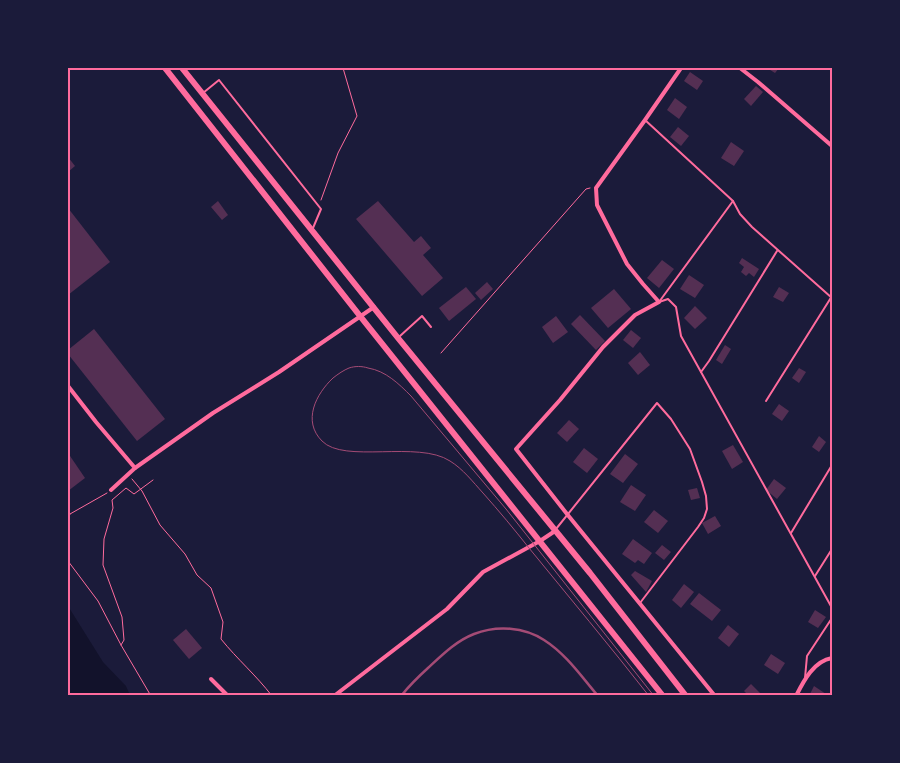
<svg xmlns="http://www.w3.org/2000/svg" width="900" height="763" font-family="Mulish,sans-serif">
<style>
.water{fill:#12122b}
.building{fill:#542f53}
.lines{fill:none;stroke-linecap:round;stroke-linejoin:round}
.path{stroke:#ff6b9d;stroke-width:1}
.service{stroke:#ff6b9d;stroke-width:2}
.minor{stroke:#ff6b9d;stroke-width:4}
.primary{stroke:#ff6b9d;stroke-width:6}
.tram{stroke:#a44b75;stroke-width:1}
.rail{stroke:#a44b75;stroke-width:2.5}
.neatline{fill:none;stroke:#ff6b9d;stroke-width:2}
</style>
<rect width="100%" height="100%" fill="#1b1b3a"/>
<!-- water -->
<polygon class="water" points="68,606 103,662 126,686 130,695 68,695"/>
<!-- building -->
<g class="building">
<polygon points="767,68 779,68 775,73"/>
<polygon points="690,72 703,81 697,90 684,81"/>
<polygon points="756,86 763,92 751,106 744,99"/>
<polygon points="675,98 687,107 679,119 667,110"/>
<polygon points="678,127 689,136 681,146 670,137"/>
<polygon points="731,142 744,151 734,166 721,158"/>
<polygon points="68,157 75,166 68,172"/>
<polygon points="218,201 228,215 222,220 211,207"/>
<polygon points="378,201 414,242 421,236 431,248 423,255 443,278 422,296 356,219"/>
<polygon points="68,208 110,262 68,295"/>
<polygon points="742,258 759,269 754,277 749,273 746,276 741,272 744,267 739,263"/>
<polygon points="662,260 674,269 659,288 647,278"/>
<polygon points="689,275 704,285 695,298 680,289"/>
<polygon points="487,282 493,289 481,300 475,293"/>
<polygon points="466,287 476,299 449,321 439,308"/>
<polygon points="779,287 789,293 783,302 773,297"/>
<polygon points="614,289 631,309 608,328 591,308"/>
<polygon points="695,306 707,318 695,329 684,318"/>
<polygon points="580,315 605,341 596,350 571,324"/>
<polygon points="556,316 568,332 553,343 542,327"/>
<polygon points="94,329 165,419 137,441 68,354 68,350"/>
<polygon points="631,330 641,338 633,348 623,340"/>
<polygon points="725,345 731,349 722,364 716,360"/>
<polygon points="640,352 650,365 638,375 628,363"/>
<polygon points="799,368 806,372 799,383 792,378"/>
<polygon points="779,404 789,411 782,421 772,414"/>
<polygon points="569,420 579,429 567,442 557,433"/>
<polygon points="819,436 826,442 819,452 812,447"/>
<polygon points="733,445 743,462 732,469 722,451"/>
<polygon points="584,448 598,459 587,473 573,462"/>
<polygon points="68,453 85,478 68,491"/>
<polygon points="625,454 638,464 623,483 610,474"/>
<polygon points="774,479 786,488 777,499 766,490"/>
<polygon points="631,485 646,495 635,511 620,502"/>
<polygon points="697,488 700,498 691,500 688,490"/>
<polygon points="654,510 668,521 658,533 644,522"/>
<polygon points="715,516 721,526 708,534 702,523"/>
<polygon points="633,539 652,553 644,564 638,560 635,563 622,554"/>
<polygon points="662,545 671,552 664,560 655,553"/>
<polygon points="635,571 652,581 646,592 631,575"/>
<polygon points="684,584 694,592 681,608 672,600"/>
<polygon points="699,593 721,610 712,621 690,604"/>
<polygon points="815,610 826,617 818,628 808,622"/>
<polygon points="728,625 739,634 729,647 718,638"/>
<polygon points="186,629 202,648 189,659 173,640"/>
<polygon points="771,654 785,663 778,674 764,665"/>
<polygon points="751,684 763,696 749,696 744,691"/>
<polygon points="814,686 829,696 809,696"/>
</g>
<g class="lines">
<!-- path -->
<g class="path">
<polyline points="321,200 338,153 357,116 343,68"/>
<polyline points="441,353 586,189 590,188"/>
<path d="M132,479l10,12 18,34 25,29 12,21 14,13 12,34 -2,17c16,20 35,36 51,57"/>
<polyline points="68,519 70,514 107,493"/>
<polyline points="68,561 98,601 121,645 151,696"/>
<polyline points="121,645 124,640 122,617 103,565 104,539 113,508 112,500 126,488 134,494 153,480"/>
</g>
<!-- service -->
<g class="service">
<polyline points="203,93 219,80 321,209 313,228"/>
<polyline points="645,120 733,201 740,214 752,227 832,298"/>
<polyline points="659,302 668,299 676,307 681,336 832,608"/>
<polyline points="659,302 733,201"/>
<polyline points="400,336 422,316 431,327"/>
<polyline points="701,372 709,361 777,251"/>
<polyline points="766,401 832,296"/>
<polyline points="556,529 657,403 671,419 690,449 702,482 706,496 707,509 704,518 698,527 640,603"/>
<polyline points="791,533 832,465"/>
<polyline points="815,576 832,549"/>
<polyline points="805,678 807,656 832,618"/>
</g>
<!-- minor -->
<g class="minor">
<polyline points="681,68 645,120 596,188 597,205 627,264 643,284 659,302 635,315 603,347 560,400 516,449 567,514 715,696"/>
<polyline points="740,68 758,82 832,146"/>
<polyline points="68,386 96,422 135,468"/>
<polyline points="111,490 135,468 213,413 279,372 374,307"/>
<polyline points="211,679 228,696"/>
<polyline points="334,696 447,609 483,572 540,541 555,531"/>
<path d="M796,696c8,-16 18,-35 36,-38"/>
</g>
<!-- primary -->
<g class="primary">
<polyline points="165,68 360,316 663,696"/>
<polyline points="182,68 398,338 590,573 686,696"/>
</g>
<!-- tram -->
<path class="tram" d="M649,696c-39,-50 -80,-99 -120,-148 -15,-19 -30,-37 -46,-55 -10,-11 -20,-24 -33,-32 -32,-21 -106,3 -128,-20 -20,-20 -6,-47 11,-63 5,-4 11,-8 16,-10 6,-2 13,-2 19,0 18,3 31,16 43,28l95,113 148,187"/>
<!-- rail -->
<path class="rail" d="M401,696c8,-10 17,-19 27,-28 14,-13 28,-27 46,-34 23,-9 50,-7 70,6 22,14 37,36 54,56"/>
</g>
<!-- border -->
<rect width="900" height="763" fill="none" stroke="#1b1b3a" stroke-width="138"/>
<rect x="69" y="69" width="762" height="625" class="neatline"/>
</svg>
